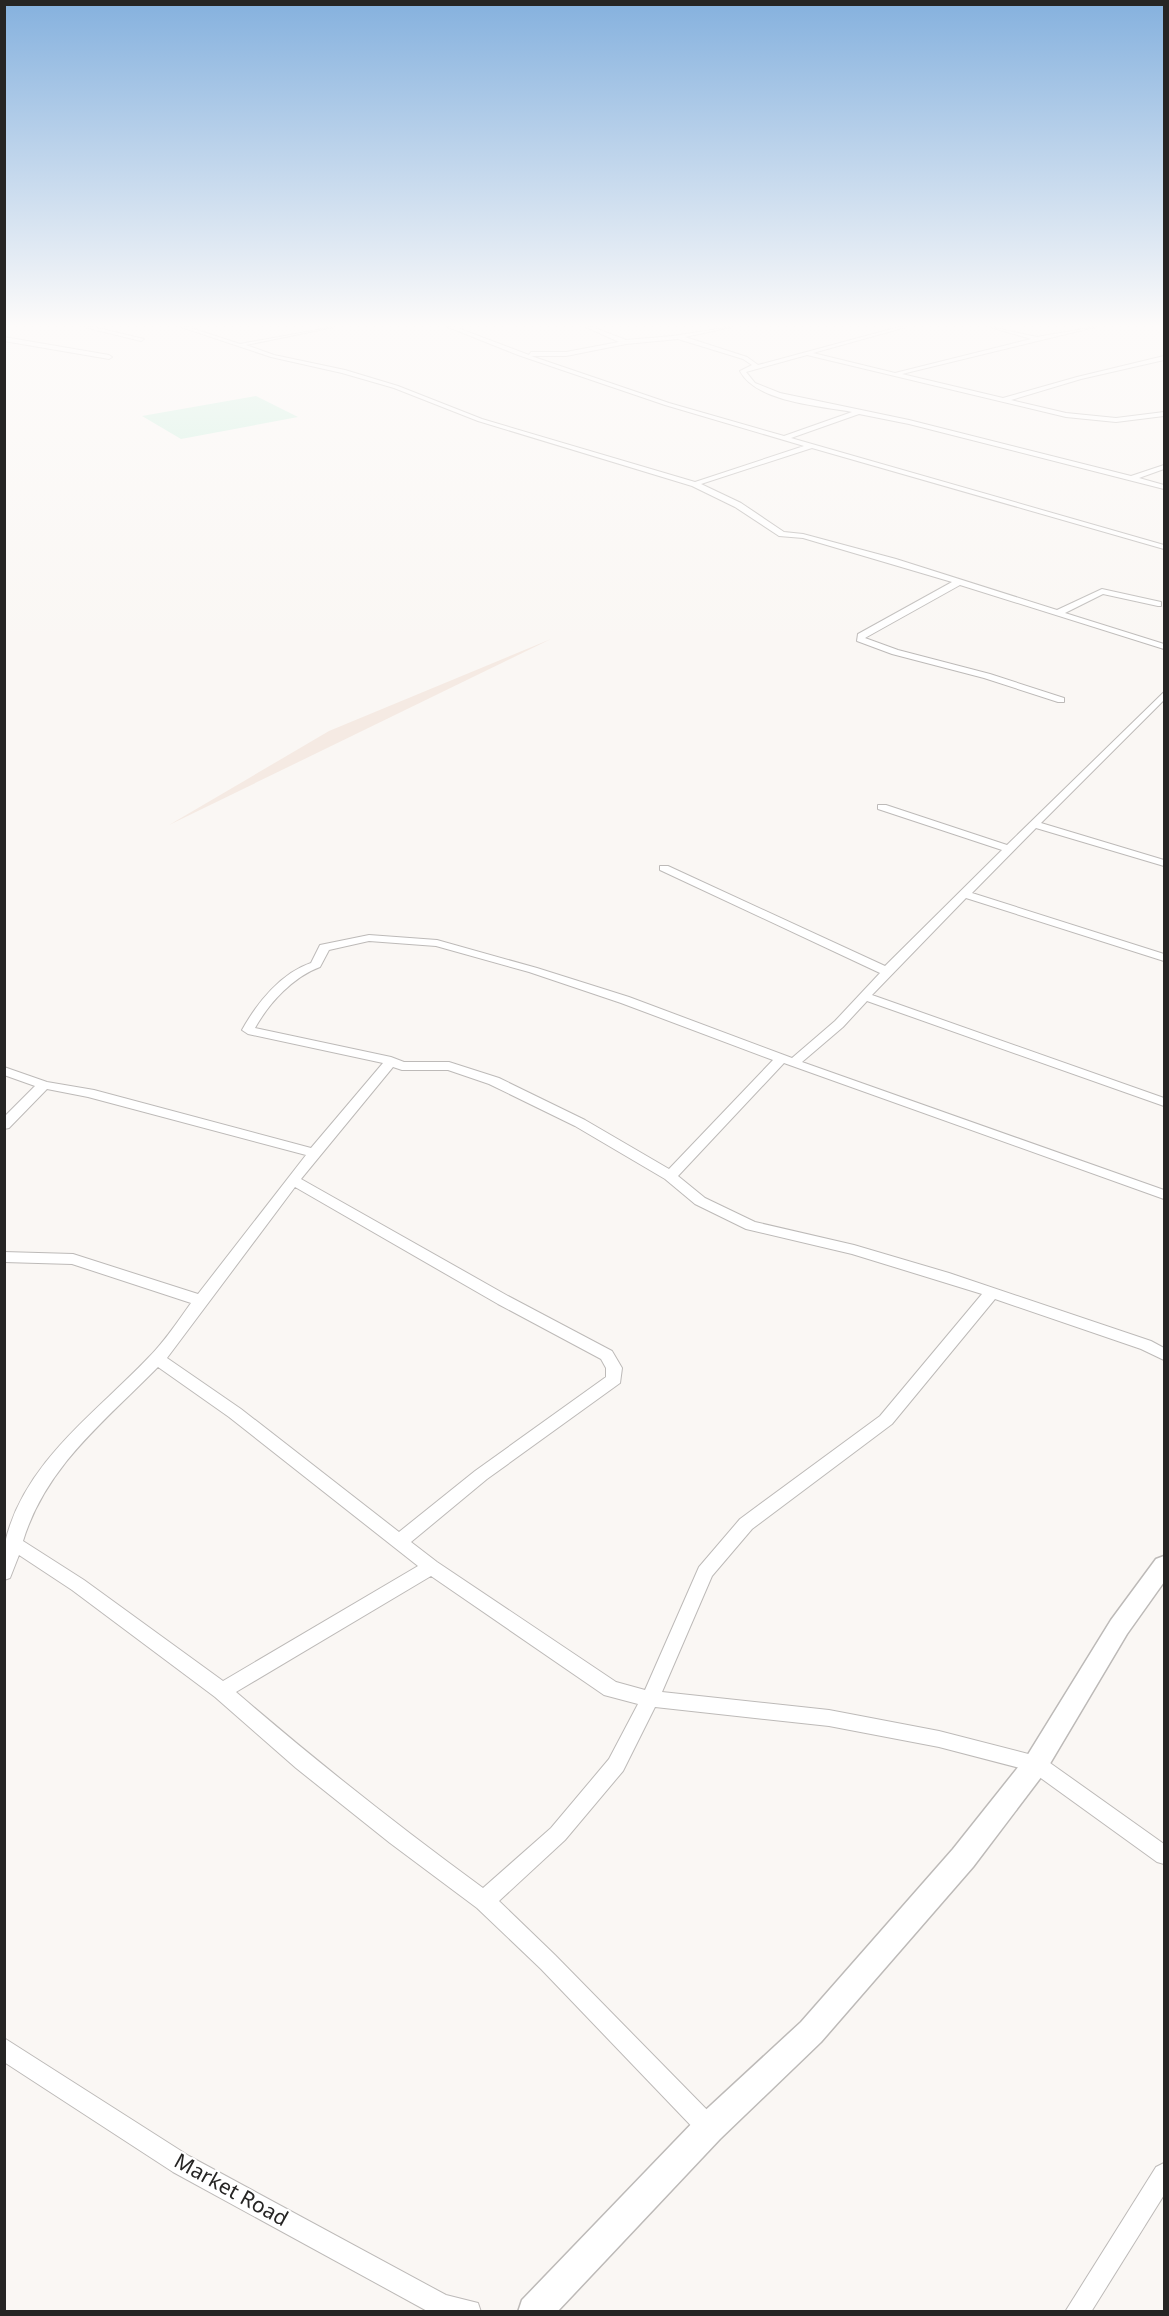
<svg xmlns="http://www.w3.org/2000/svg" width="1169" height="2316" font-family="'Noto Sans',sans-serif">
<style>
.built{fill:#f5eae3}
.green{fill:#cbf0de}
.lines{fill:none;stroke-linecap:round;stroke-linejoin:round}
.minor-casing{stroke:#bdbab8;stroke-width:2}
.tertiary-casing{stroke:#bdbab8;stroke-width:3}
.minor{fill:#fff;fill-rule:evenodd}
.tertiary{fill:#fff;fill-rule:evenodd}
.labels{text-anchor:middle;stroke-width:4.5;stroke-linejoin:round;paint-order:stroke}
.near-street-label{font-size:21px;fill:#262524;stroke:#fff}
</style>
<rect width="100%" height="100%" fill="#faf7f4"/>
<!-- built -->
<polygon class="built" points="551,639 169,825 329,731"/>
<!-- green -->
<polygon class="green" points="256,396 298,417 181,439 142,416"/>
<g class="lines">
<defs>
<g id="minor">
<polygon points="84,327 93,327 144,339 141,341"/>
<path d="M181,327h7l52,17 94,-17 -88,18 28,10 71,15 53,16 84,33 213,63 109,-36 -139,-41 -147,-50 -70,-28h7l74,28 2,-3h35l53,-10 -33,-15h6l34,13 47,-4 58,-9 -46,10 62,20 11,8 141,-38h7l-93,26 82,20 136,-34 -41,-12 47,10 58,-10 -193,47 101,24 74,-21 87,-21v4l-83,19 -70,21 55,13 50,5 48,-6v4l-48,6 -50,-5 -259,-62 -61,17 9,11 25,10 129,27 222,56 33,-11v4l-25,9 25,7v4l-255,-65 -50,-10 -68,24 373,107v4l-352,-101 -111,36 40,19 43,29 19,2 93,25 161,51 45,-21 59,13v4h-3l-55,-12 -38,19 99,31v5l-204,-64 -95,53 33,12 92,24 74,24v4h-6l-74,-24 -92,-24 -35,-13 1,-7 94,-52 -149,-44 -24,-2 -44,-29 -43,-21 -214,-65 -84,-33 -52,-15 -71,-16zM678,339l65,20 9,6 -12,6c16,31 80,35 112,41l-68,24 -115,-33 -138,-47h35l60,-12z"/>
<polygon points="4,337 109,355 112,357 109,359 4,341"/>
<path d="M1164,692v8l-123,123 123,37v6l-128,-38 -64,65 192,61v7l-198,-63 -94,97 292,103v8l-297,-105 -24,26 -41,35 362,128v9l-380,-136 -106,113 27,22 50,24 99,23 95,28 202,68 13,7v12l-23,-11 -146,-50 -103,125 -140,105 -40,47 -50,116 167,18 110,21 97,25 7,2 121,86v20l-7,-2 -126,-91 -92,-24 -110,-21 -174,-19 -32,64 -58,69 -66,61 56,54 162,165 3,8 -3,8 -8,3 -8,-3 -160,-167 -64,-61 -87,-65 -94,-75 -81,-71 -143,-107 -53,-35 -9,23 -6,2c0,-12 -1,-26 1,-37 18,-80 91,-130 144,-186 16,-16 29,-36 42,-54l-119,-39 -68,-2v-10l69,2 125,40 108,-139 -218,-58 -41,-8 -38,39 -5,1v-12l31,-31 -31,-11v-8l43,15 47,8 217,58 72,-85 -135,-29 -6,-4c15,-27 39,-57 69,-67l9,-18 49,-10 68,5 100,28 92,29 163,61 43,-37 45,-48 -220,-103v-4h8l217,100 117,-116 -124,-41v-4h8l121,40zM369,941l67,5 93,26 92,31 152,57 -104,109 -84,-49 -86,-42 -50,-16h-45l-13,-5 -136,-29c14,-25 38,-51 65,-61l9,-17zM393,1067l9,3h46l41,14 86,42 90,53 30,25 51,25 106,25 130,40 -102,122 -140,103 -41,48 -54,123 -29,-8 -179,-120 -26,-20 76,-63 133,-96 2,-15 -10,-17 -104,-55 -207,-117zM295,1187l203,117 103,55 5,9v9l-131,94 -76,61 -158,-123 -74,-51zM158,1367l71,50 189,149 -195,115 -139,-101 -61,-39c23,-75 82,-120 135,-174zM431,1576l173,119 34,9 -29,55 -58,69 -68,60c-85,-62 -167,-127 -247,-196z"/>
<polygon points="4,2038 189,2156 446,2295 478,2303 481,2312 429,2312 173,2172 4,2062"/>
<polygon points="1164,2163 1164,2195 1091,2312 1065,2312 1156,2167"/>
</g>
<polygon id="tertiary" points="1164,1556 1164,1582 1127,1634 1045,1772 973,1867 821,2042 720,2139 557,2312 518,2312 522,2300 698,2117 801,2022 953,1849 1027,1756 1111,1620 1156,1559"/>
</defs>
<!-- minor casing -->
<use href="#minor" class="minor-casing"/>
<!-- tertiary casing -->
<use href="#tertiary" class="tertiary-casing"/>
<!-- minor -->
<use href="#minor" class="minor"/>
<!-- tertiary -->
<use href="#tertiary" class="tertiary"/>
</g>
<!-- sky -->
<linearGradient id="sky" x2="0" y2="1"><stop stop-color="#85b1de"/><stop offset="0.5" stop-color="#fdfbfa"/><stop offset="1" stop-color="#fdfbfa" stop-opacity="0"/></linearGradient>
<rect width="1169" height="651" fill="url(#sky)"/>
<g class="labels">
<!-- near-street labels -->
<g class="near-street-label">
<text transform="translate(231 2190) rotate(29)" y="7">Market Road</text>
</g>
</g>
<!-- border -->
<rect width="1169" height="2316" fill="none" stroke="#262524" stroke-width="12"/>
</svg>
